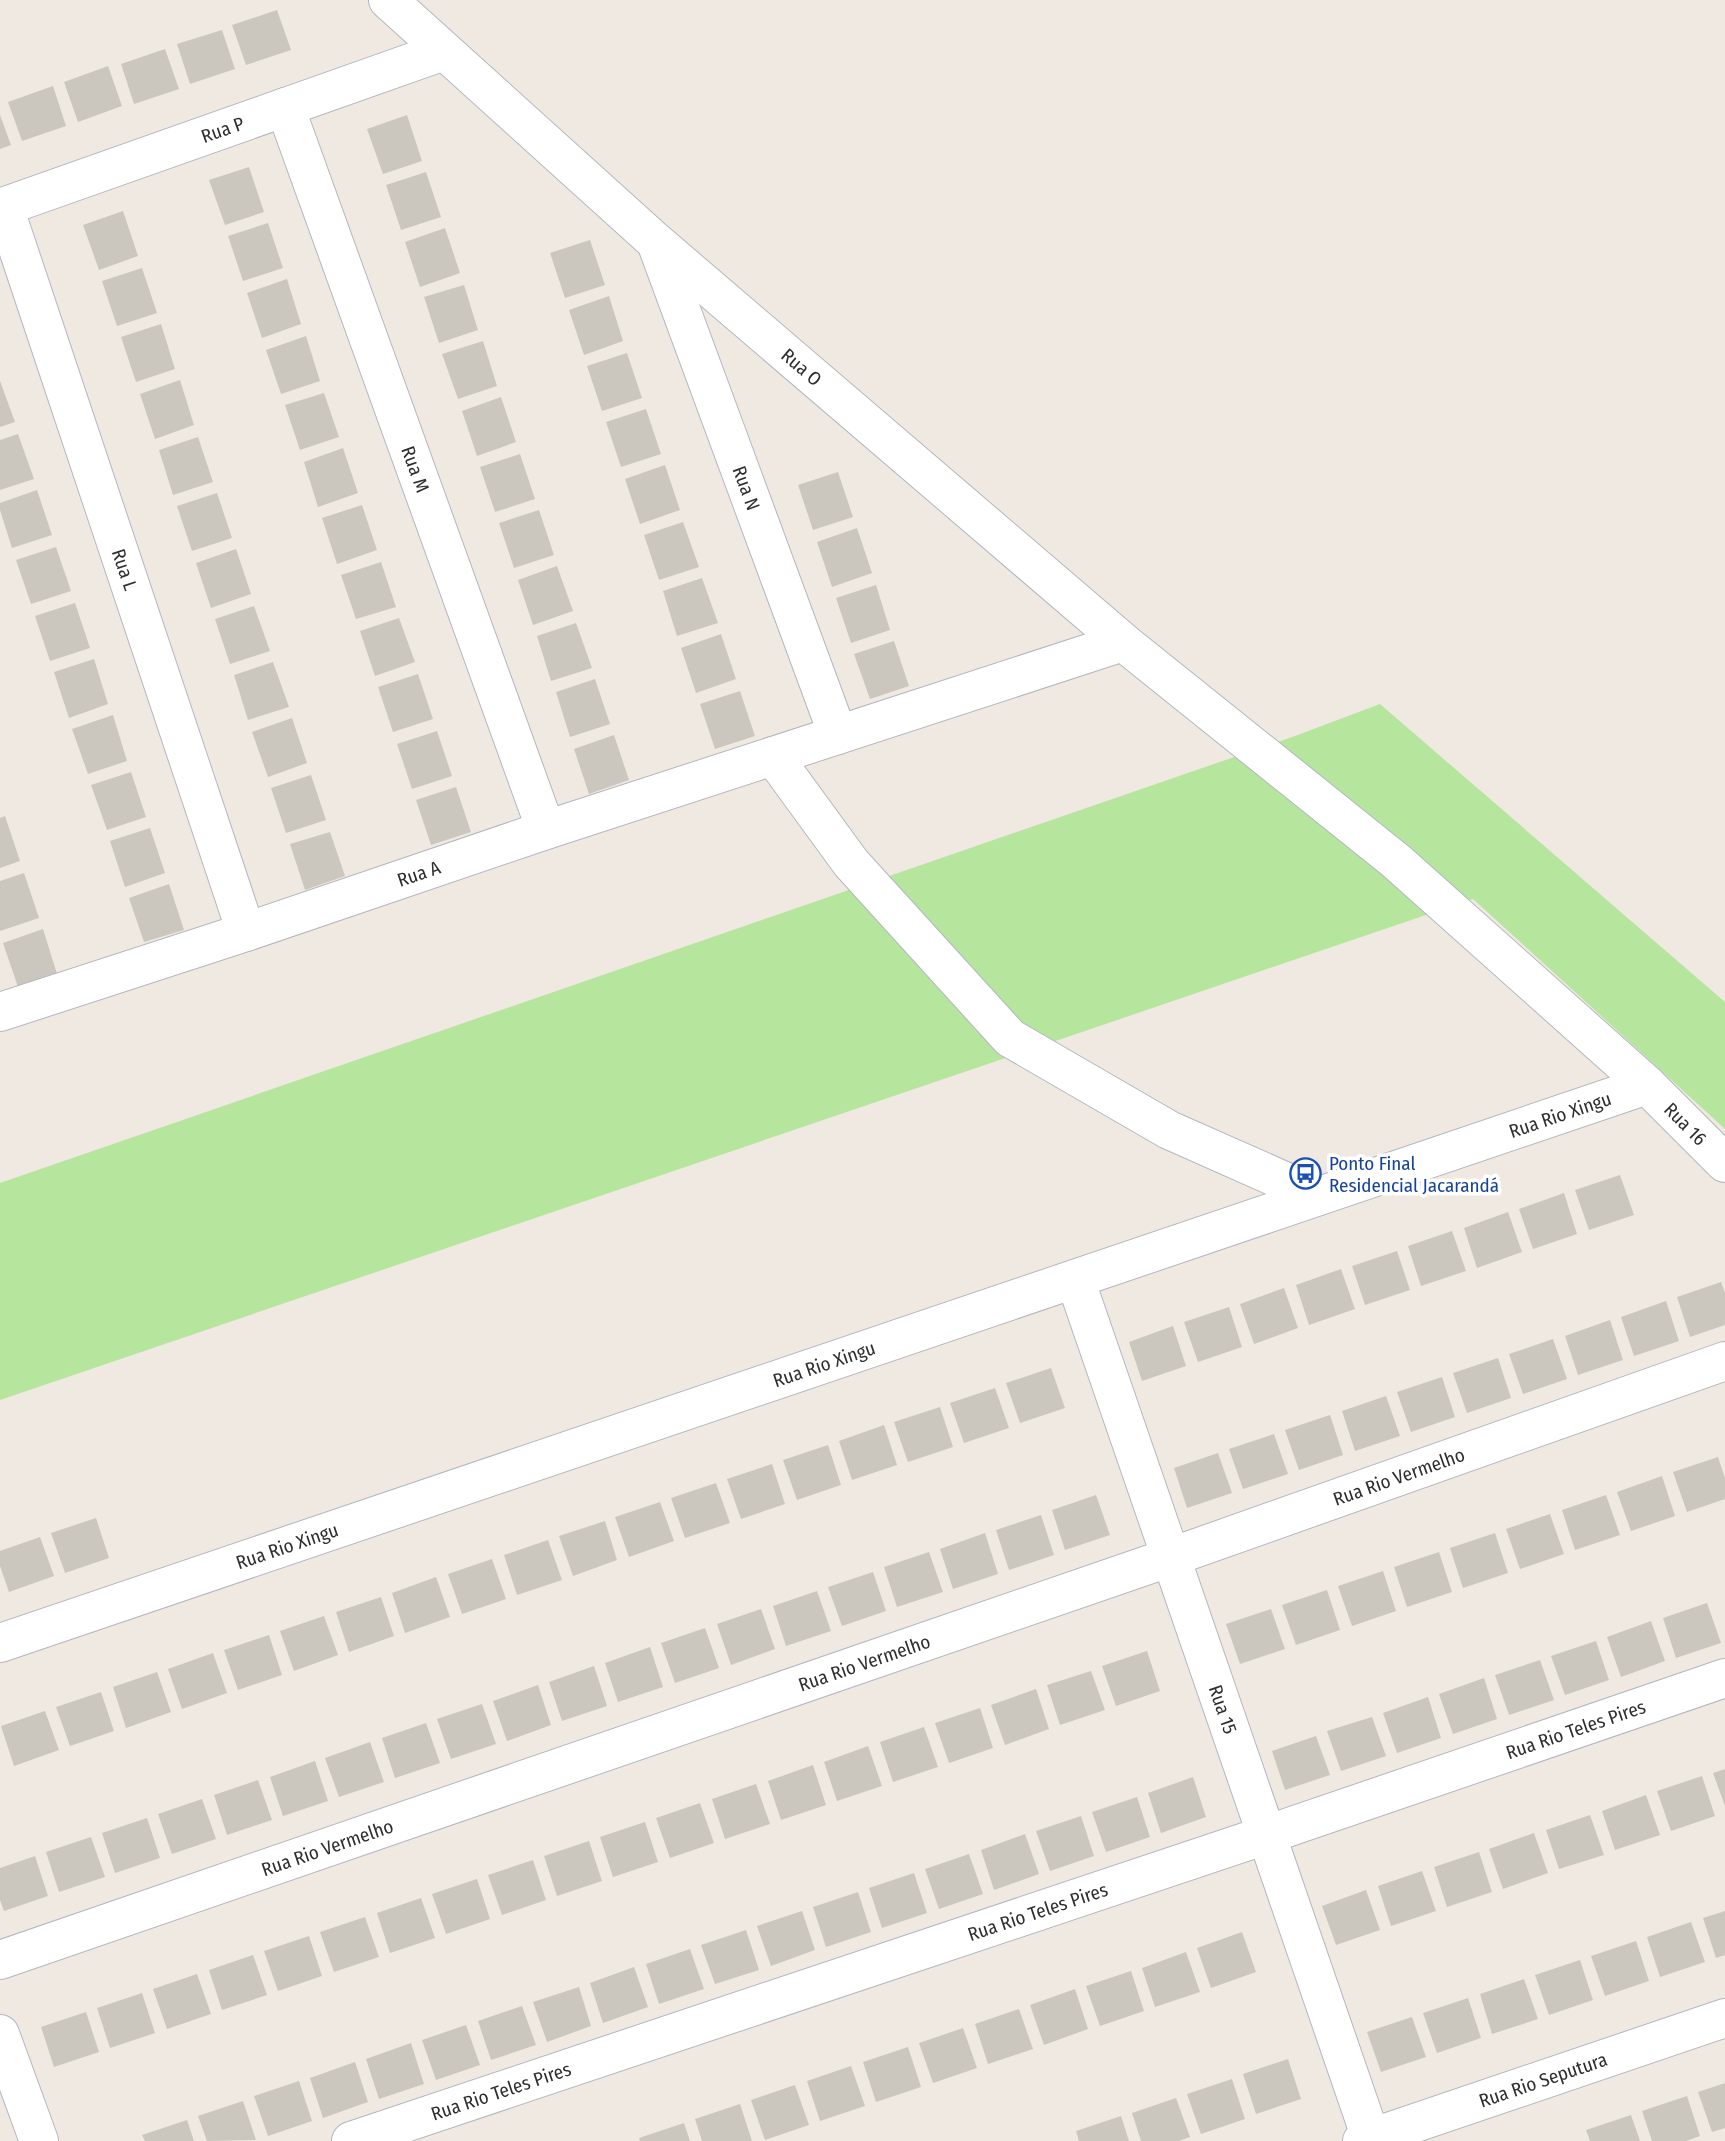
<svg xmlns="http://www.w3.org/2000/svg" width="1725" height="2141" font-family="'Fira Sans Condensed',sans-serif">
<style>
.green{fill:#b6e59e}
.building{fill:#cbc7bf}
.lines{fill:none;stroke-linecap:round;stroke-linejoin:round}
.street-casing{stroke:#b4b7c1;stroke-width:40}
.street{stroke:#fff;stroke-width:38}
.labels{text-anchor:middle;stroke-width:7;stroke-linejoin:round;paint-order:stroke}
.street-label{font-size:19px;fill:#2e2e2e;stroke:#fff}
.transit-label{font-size:19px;fill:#164399;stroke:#fff;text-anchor:start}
</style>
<rect width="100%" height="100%" fill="#efe9e1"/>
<!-- green -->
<polygon class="green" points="1380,704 1725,1002 1725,1129 1473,899 0,1400 0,1183 1295,736"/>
<!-- building -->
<g class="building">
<polygon points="277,10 291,50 246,65 232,25"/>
<polygon points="222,30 235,69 190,84 177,44"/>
<polygon points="165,49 179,89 134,104 121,64"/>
<polygon points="108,66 122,106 78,122 64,82"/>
<polygon points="53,86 66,126 22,141 8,102"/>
<polygon points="0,115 11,145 0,149"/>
<polygon points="407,115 422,161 383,174 367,129"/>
<polygon points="249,167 264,212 225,225 209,180"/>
<polygon points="426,172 441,217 401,230 386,185"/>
<polygon points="123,211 138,256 99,270 83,225"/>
<polygon points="268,223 283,268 243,281 228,236"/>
<polygon points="445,228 460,273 420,287 405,242"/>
<polygon points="590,240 605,285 565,298 550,253"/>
<polygon points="142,268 157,313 117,326 102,281"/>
<polygon points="287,279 301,324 262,338 247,293"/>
<polygon points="464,285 478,330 439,343 424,297"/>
<polygon points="609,296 623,341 584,355 569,310"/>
<polygon points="161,324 175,369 136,382 121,337"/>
<polygon points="306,336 320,381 281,394 266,350"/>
<polygon points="483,341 497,386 458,399 442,354"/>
<polygon points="627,353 642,398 602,411 587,366"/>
<polygon points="180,380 194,425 155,439 140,394"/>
<polygon points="0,381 15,422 0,427"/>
<polygon points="324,393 339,437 300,450 285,405"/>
<polygon points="501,397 516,442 477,456 462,411"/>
<polygon points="646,409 661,454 621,467 606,422"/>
<polygon points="18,434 34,479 0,490 0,440"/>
<polygon points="198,437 213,482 173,495 159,450"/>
<polygon points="343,448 358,493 318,507 304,462"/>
<polygon points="520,454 535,499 495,512 480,467"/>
<polygon points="665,465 680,510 640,524 625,479"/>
<polygon points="838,472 853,517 813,530 798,485"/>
<polygon points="37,490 52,535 12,548 0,510 0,503"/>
<polygon points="217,493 232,538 192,551 177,506"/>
<polygon points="362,505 377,550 337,564 322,518"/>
<polygon points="539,510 554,555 514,568 499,523"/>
<polygon points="683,522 699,567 659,580 644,535"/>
<polygon points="857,528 872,573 832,587 817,542"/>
<polygon points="56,547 71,591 31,604 16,560"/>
<polygon points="236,549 251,594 211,608 196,563"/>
<polygon points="381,562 396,607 356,619 341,575"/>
<polygon points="557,566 573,611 533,625 518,580"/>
<polygon points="702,578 718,623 677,636 663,591"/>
<polygon points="876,585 890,630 851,643 836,598"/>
<polygon points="75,603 90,648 50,661 35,616"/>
<polygon points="254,606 270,651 230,664 215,619"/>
<polygon points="399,618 415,662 375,676 360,631"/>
<polygon points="576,623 592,668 551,681 537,636"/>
<polygon points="721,634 736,679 696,693 681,648"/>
<polygon points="894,641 909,686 870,699 854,654"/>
<polygon points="94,659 108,704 69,718 54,672"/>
<polygon points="273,662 289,707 248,720 234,675"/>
<polygon points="418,674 433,719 393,732 378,687"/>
<polygon points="595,679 610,724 570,737 556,692"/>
<polygon points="740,691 755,736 715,749 700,704"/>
<polygon points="113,715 127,761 88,774 72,729"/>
<polygon points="292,718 307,763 268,777 252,732"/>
<polygon points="437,731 452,776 412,789 397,744"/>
<polygon points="614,735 629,780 589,794 574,749"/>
<polygon points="131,772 146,817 107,830 91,785"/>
<polygon points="311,775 326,820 286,833 271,788"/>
<polygon points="456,787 471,832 431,845 416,800"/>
<polygon points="5,816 20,861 0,868 0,818"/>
<polygon points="150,828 165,873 125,887 110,841"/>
<polygon points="330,832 345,876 305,890 290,844"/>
<polygon points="24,873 39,918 0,931 0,881"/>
<polygon points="169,884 184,930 144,942 129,898"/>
<polygon points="43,929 57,974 18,987 3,943"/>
<polygon points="1620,1175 1634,1215 1589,1230 1575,1190"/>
<polygon points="1564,1193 1577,1234 1533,1249 1519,1209"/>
<polygon points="1508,1212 1522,1252 1477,1268 1464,1228"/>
<polygon points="1452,1231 1466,1271 1421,1286 1408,1246"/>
<polygon points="1397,1251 1410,1290 1365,1305 1352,1266"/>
<polygon points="1341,1269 1355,1309 1309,1325 1296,1285"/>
<polygon points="1721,1282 1725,1293 1725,1325 1690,1337 1677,1297"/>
<polygon points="1284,1288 1298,1328 1254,1344 1240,1304"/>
<polygon points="1666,1301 1679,1341 1634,1356 1621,1317"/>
<polygon points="1229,1307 1242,1347 1198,1362 1184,1322"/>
<polygon points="1610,1320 1623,1360 1578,1375 1565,1336"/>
<polygon points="1173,1326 1186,1366 1142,1381 1129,1342"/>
<polygon points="1553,1339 1567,1379 1523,1394 1509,1354"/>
<polygon points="1498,1358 1511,1398 1467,1413 1453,1373"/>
<polygon points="1051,1368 1065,1408 1020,1423 1006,1383"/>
<polygon points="1442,1377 1455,1417 1411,1432 1397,1392"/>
<polygon points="995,1388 1009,1428 964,1443 950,1403"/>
<polygon points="1386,1396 1400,1436 1355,1451 1342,1411"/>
<polygon points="940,1407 953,1447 908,1462 894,1422"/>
<polygon points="1330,1415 1343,1455 1299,1470 1285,1430"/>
<polygon points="884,1425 897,1465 852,1480 839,1441"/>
<polygon points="1274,1434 1288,1474 1243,1489 1229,1449"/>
<polygon points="828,1445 841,1485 797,1500 783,1460"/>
<polygon points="1218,1453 1232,1493 1187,1508 1174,1468"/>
<polygon points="1718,1457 1725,1478 1725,1499 1687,1512 1673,1472"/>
<polygon points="772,1464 785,1504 741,1519 727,1479"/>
<polygon points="1662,1476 1675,1516 1631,1531 1617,1492"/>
<polygon points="716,1483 730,1523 685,1538 671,1498"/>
<polygon points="1096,1495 1110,1535 1065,1550 1052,1510"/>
<polygon points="1606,1495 1620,1535 1575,1550 1562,1510"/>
<polygon points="660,1502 674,1541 629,1557 615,1517"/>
<polygon points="1550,1514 1564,1554 1520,1569 1506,1529"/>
<polygon points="1041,1515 1054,1555 1009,1570 996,1530"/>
<polygon points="96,1518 109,1558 65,1573 51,1533"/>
<polygon points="605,1521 617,1560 573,1576 559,1536"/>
<polygon points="985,1533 998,1574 953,1589 940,1549"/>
<polygon points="1495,1533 1508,1573 1463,1588 1450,1548"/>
<polygon points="40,1537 54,1576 9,1592 0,1566 0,1551"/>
<polygon points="548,1540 562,1580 517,1595 504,1555"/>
<polygon points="929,1552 943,1592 897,1607 884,1567"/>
<polygon points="1439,1552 1452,1592 1407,1607 1394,1567"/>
<polygon points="492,1559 506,1599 462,1614 448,1574"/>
<polygon points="1383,1571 1396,1611 1352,1626 1338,1586"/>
<polygon points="873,1572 886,1611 842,1626 828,1587"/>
<polygon points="436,1577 450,1617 405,1633 392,1593"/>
<polygon points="1327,1590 1340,1630 1296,1645 1282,1605"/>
<polygon points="817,1591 831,1631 786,1646 773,1606"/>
<polygon points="381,1597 394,1636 349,1652 336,1612"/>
<polygon points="1707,1603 1721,1643 1676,1658 1663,1618"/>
<polygon points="761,1609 775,1649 731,1665 717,1624"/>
<polygon points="1271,1609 1285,1649 1240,1664 1226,1624"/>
<polygon points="324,1616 338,1655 294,1671 280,1631"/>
<polygon points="1651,1621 1665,1661 1621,1677 1607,1637"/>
<polygon points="705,1628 719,1668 675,1683 661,1643"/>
<polygon points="269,1635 282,1675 238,1690 224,1650"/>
<polygon points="1596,1641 1609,1680 1565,1695 1551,1656"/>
<polygon points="650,1647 663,1687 618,1702 605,1663"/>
<polygon points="1147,1651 1160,1691 1116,1706 1102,1666"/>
<polygon points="213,1653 227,1693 182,1709 168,1669"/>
<polygon points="1540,1660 1554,1700 1509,1715 1495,1675"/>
<polygon points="594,1666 607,1706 562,1721 549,1682"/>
<polygon points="1091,1671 1105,1710 1060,1725 1047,1685"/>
<polygon points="157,1672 171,1712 126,1728 113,1687"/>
<polygon points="1484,1678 1497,1719 1453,1734 1439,1694"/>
<polygon points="538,1685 551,1725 507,1741 493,1701"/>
<polygon points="1036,1689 1049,1729 1005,1745 991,1705"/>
<polygon points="101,1692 114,1731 70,1746 56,1707"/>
<polygon points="1428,1697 1441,1738 1397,1753 1383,1713"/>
<polygon points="482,1704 496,1744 451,1759 437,1719"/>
<polygon points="980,1708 993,1748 949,1763 935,1723"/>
<polygon points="45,1711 59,1750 14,1766 1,1726"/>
<polygon points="1372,1717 1386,1756 1341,1771 1327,1731"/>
<polygon points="426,1723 440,1763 395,1778 382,1738"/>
<polygon points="924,1727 938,1767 893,1782 880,1742"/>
<polygon points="1316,1736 1330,1775 1285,1790 1272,1751"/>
<polygon points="370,1742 384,1782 339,1797 325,1758"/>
<polygon points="868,1746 882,1786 837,1801 824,1762"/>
<polygon points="315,1761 328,1801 283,1816 270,1777"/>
<polygon points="813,1765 826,1805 781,1820 768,1781"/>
<polygon points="1725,1769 1725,1806 1713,1773"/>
<polygon points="1702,1776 1715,1816 1671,1831 1657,1791"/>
<polygon points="1193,1777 1206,1817 1161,1833 1148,1793"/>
<polygon points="258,1780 272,1820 227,1835 214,1795"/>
<polygon points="756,1784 770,1824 725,1839 712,1799"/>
<polygon points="1646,1795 1660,1835 1615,1850 1602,1811"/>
<polygon points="1137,1797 1150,1837 1106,1852 1092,1812"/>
<polygon points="202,1799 216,1839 172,1854 158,1814"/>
<polygon points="700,1803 714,1843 670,1858 656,1818"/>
<polygon points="1590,1815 1604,1855 1559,1869 1546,1830"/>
<polygon points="1081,1816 1094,1856 1050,1871 1036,1831"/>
<polygon points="147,1818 160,1858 115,1873 102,1833"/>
<polygon points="645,1822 658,1862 613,1877 600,1837"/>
<polygon points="1534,1833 1548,1873 1503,1889 1489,1849"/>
<polygon points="1025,1834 1039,1874 994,1890 981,1850"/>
<polygon points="91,1837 105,1877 59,1892 46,1852"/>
<polygon points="589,1841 602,1881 557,1896 544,1856"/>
<polygon points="1479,1852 1492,1892 1447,1907 1434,1867"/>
<polygon points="969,1854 983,1894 939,1909 925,1869"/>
<polygon points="35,1856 48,1896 4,1911 0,1900 0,1868"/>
<polygon points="533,1860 546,1900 502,1915 488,1875"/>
<polygon points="1422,1871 1436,1911 1391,1926 1378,1886"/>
<polygon points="914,1873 927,1913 882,1928 869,1888"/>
<polygon points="477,1879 490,1919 446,1934 432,1894"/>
<polygon points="1366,1890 1380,1930 1336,1945 1322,1906"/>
<polygon points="858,1892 871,1932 826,1947 813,1907"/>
<polygon points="421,1898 435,1938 390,1953 377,1913"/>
<polygon points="802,1911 815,1950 771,1966 757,1926"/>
<polygon points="1725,1911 1725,1955 1716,1958 1703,1918"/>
<polygon points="365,1917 379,1957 334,1972 320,1932"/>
<polygon points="1691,1922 1705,1962 1660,1977 1647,1937"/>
<polygon points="746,1930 759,1970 715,1984 701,1945"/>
<polygon points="1242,1932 1256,1972 1211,1988 1197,1948"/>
<polygon points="309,1936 322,1976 278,1991 264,1951"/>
<polygon points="1636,1941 1649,1981 1605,1996 1591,1956"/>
<polygon points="690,1949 704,1989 659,2004 646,1964"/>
<polygon points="1186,1952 1200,1992 1155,2007 1142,1968"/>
<polygon points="253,1955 267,1995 222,2010 209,1970"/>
<polygon points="1580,1960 1593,2000 1549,2015 1535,1975"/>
<polygon points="634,1967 648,2007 603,2023 590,1983"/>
<polygon points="1131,1971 1144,2011 1100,2026 1086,1986"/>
<polygon points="197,1974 211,2014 167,2029 153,1989"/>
<polygon points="1524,1979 1538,2019 1492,2034 1480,1994"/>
<polygon points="579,1987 591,2026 547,2042 533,2002"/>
<polygon points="1075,1989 1088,2029 1044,2045 1030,2005"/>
<polygon points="142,1993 155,2033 110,2048 97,2008"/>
<polygon points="1468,1998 1481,2038 1437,2053 1423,2013"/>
<polygon points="522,2006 536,2045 491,2060 478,2021"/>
<polygon points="1019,2009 1033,2049 988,2064 975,2024"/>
<polygon points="86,2012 99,2052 54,2067 41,2027"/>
<polygon points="1412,2017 1426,2057 1381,2072 1367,2032"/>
<polygon points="466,2025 480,2065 436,2080 422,2040"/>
<polygon points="963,2028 977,2068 933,2083 919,2043"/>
<polygon points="411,2043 424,2084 379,2099 366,2059"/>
<polygon points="908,2047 921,2087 876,2102 863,2062"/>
<polygon points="1288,2059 1301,2099 1256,2114 1243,2074"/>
<polygon points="355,2062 368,2102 323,2118 310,2078"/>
<polygon points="851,2066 865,2106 820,2121 807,2081"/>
<polygon points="1232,2079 1245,2119 1201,2134 1187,2094"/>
<polygon points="299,2081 312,2121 268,2136 254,2096"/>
<polygon points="1725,2083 1725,2128 1712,2132 1698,2092"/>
<polygon points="795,2085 809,2125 765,2140 751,2100"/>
<polygon points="1687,2096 1700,2136 1686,2141 1652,2141 1642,2111"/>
<polygon points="1176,2098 1190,2137 1179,2141 1141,2141 1132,2113"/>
<polygon points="243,2101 256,2140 207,2141 198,2116"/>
<polygon points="740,2104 752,2141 702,2141 695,2119"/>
<polygon points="1631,2115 1640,2141 1590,2141 1586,2130"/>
<polygon points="1121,2116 1129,2141 1079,2141 1076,2131"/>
<polygon points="187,2120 194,2141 145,2141 142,2135"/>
<polygon points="684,2123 690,2141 640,2141 639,2138"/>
</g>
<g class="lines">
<defs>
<g id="street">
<path id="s1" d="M388,0l268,242 467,400 273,219 251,224 78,78"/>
<path id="s2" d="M285,107l261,723"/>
<path id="s3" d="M4,207l242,725"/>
<path id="s4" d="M0,208l444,-157"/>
<path id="s5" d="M657,245l181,490"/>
<polyline points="773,756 851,863 1010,1038 1169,1130 1318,1196"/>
<path id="s6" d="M0,1012l246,-80 300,-102 577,-188"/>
<path id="s7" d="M1075,1279l297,862"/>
<path id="s8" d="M0,1643l1647,-558"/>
<path id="s9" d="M0,1960l1171,-403 554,-196"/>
<polyline points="0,2034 39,2141"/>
<path id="s10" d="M351,2141l915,-306 459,-157"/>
<path id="s11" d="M1362,2141l363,-123"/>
</g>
</defs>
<!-- street casing -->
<use href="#street" class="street-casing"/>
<!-- street -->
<use href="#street" class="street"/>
</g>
<!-- icons -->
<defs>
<symbol id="bus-ring" viewBox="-11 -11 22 22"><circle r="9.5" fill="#fff" stroke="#1a4fb4" stroke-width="1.5"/><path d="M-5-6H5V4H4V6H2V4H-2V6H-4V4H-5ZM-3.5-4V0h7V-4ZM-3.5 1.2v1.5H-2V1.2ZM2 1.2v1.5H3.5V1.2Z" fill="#1a4fb4"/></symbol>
</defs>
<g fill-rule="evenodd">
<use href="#bus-ring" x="1288" y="1156" width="35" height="35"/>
</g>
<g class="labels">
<!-- street labels -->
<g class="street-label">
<text dy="7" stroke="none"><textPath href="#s4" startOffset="236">Rua P</textPath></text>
<text dy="7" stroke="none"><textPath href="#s1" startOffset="553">Rua O</textPath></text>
<text dy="7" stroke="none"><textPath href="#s2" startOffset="385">Rua M</textPath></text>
<text dy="7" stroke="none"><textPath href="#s5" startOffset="259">Rua N</textPath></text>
<text dy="7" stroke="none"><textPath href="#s3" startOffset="382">Rua L</textPath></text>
<text dy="7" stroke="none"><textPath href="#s6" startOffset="441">Rua A</textPath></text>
<text dy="7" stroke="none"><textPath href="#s8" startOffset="1647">Rua Rio Xingu</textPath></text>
<text dy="7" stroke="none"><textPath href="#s1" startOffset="1717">Rua 16</textPath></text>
<text dy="7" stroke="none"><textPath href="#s8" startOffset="870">Rua Rio Xingu</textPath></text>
<text dy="7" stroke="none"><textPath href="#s9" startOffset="1480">Rua Rio Vermelho</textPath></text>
<text dy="7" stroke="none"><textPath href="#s8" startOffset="303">Rua Rio Xingu</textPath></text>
<text dy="7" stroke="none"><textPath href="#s9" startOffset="914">Rua Rio Vermelho</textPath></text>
<text dy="7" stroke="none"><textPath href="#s7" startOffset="455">Rua 15</textPath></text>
<text dy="7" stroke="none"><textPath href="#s10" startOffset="1292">Rua Rio Teles Pires</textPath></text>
<text dy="7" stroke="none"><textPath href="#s9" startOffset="346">Rua Rio Vermelho</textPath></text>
<text dy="7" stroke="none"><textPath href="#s10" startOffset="724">Rua Rio Teles Pires</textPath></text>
<text dy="7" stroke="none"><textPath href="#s11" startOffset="191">Rua Rio Seputura</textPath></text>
<text dy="7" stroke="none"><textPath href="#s10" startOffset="158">Rua Rio Teles Pires</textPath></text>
</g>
<!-- transit labels -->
<g class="transit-label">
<text x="1329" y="1170">Ponto Final<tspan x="1329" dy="22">Residencial Jacarandá</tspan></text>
</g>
</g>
</svg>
